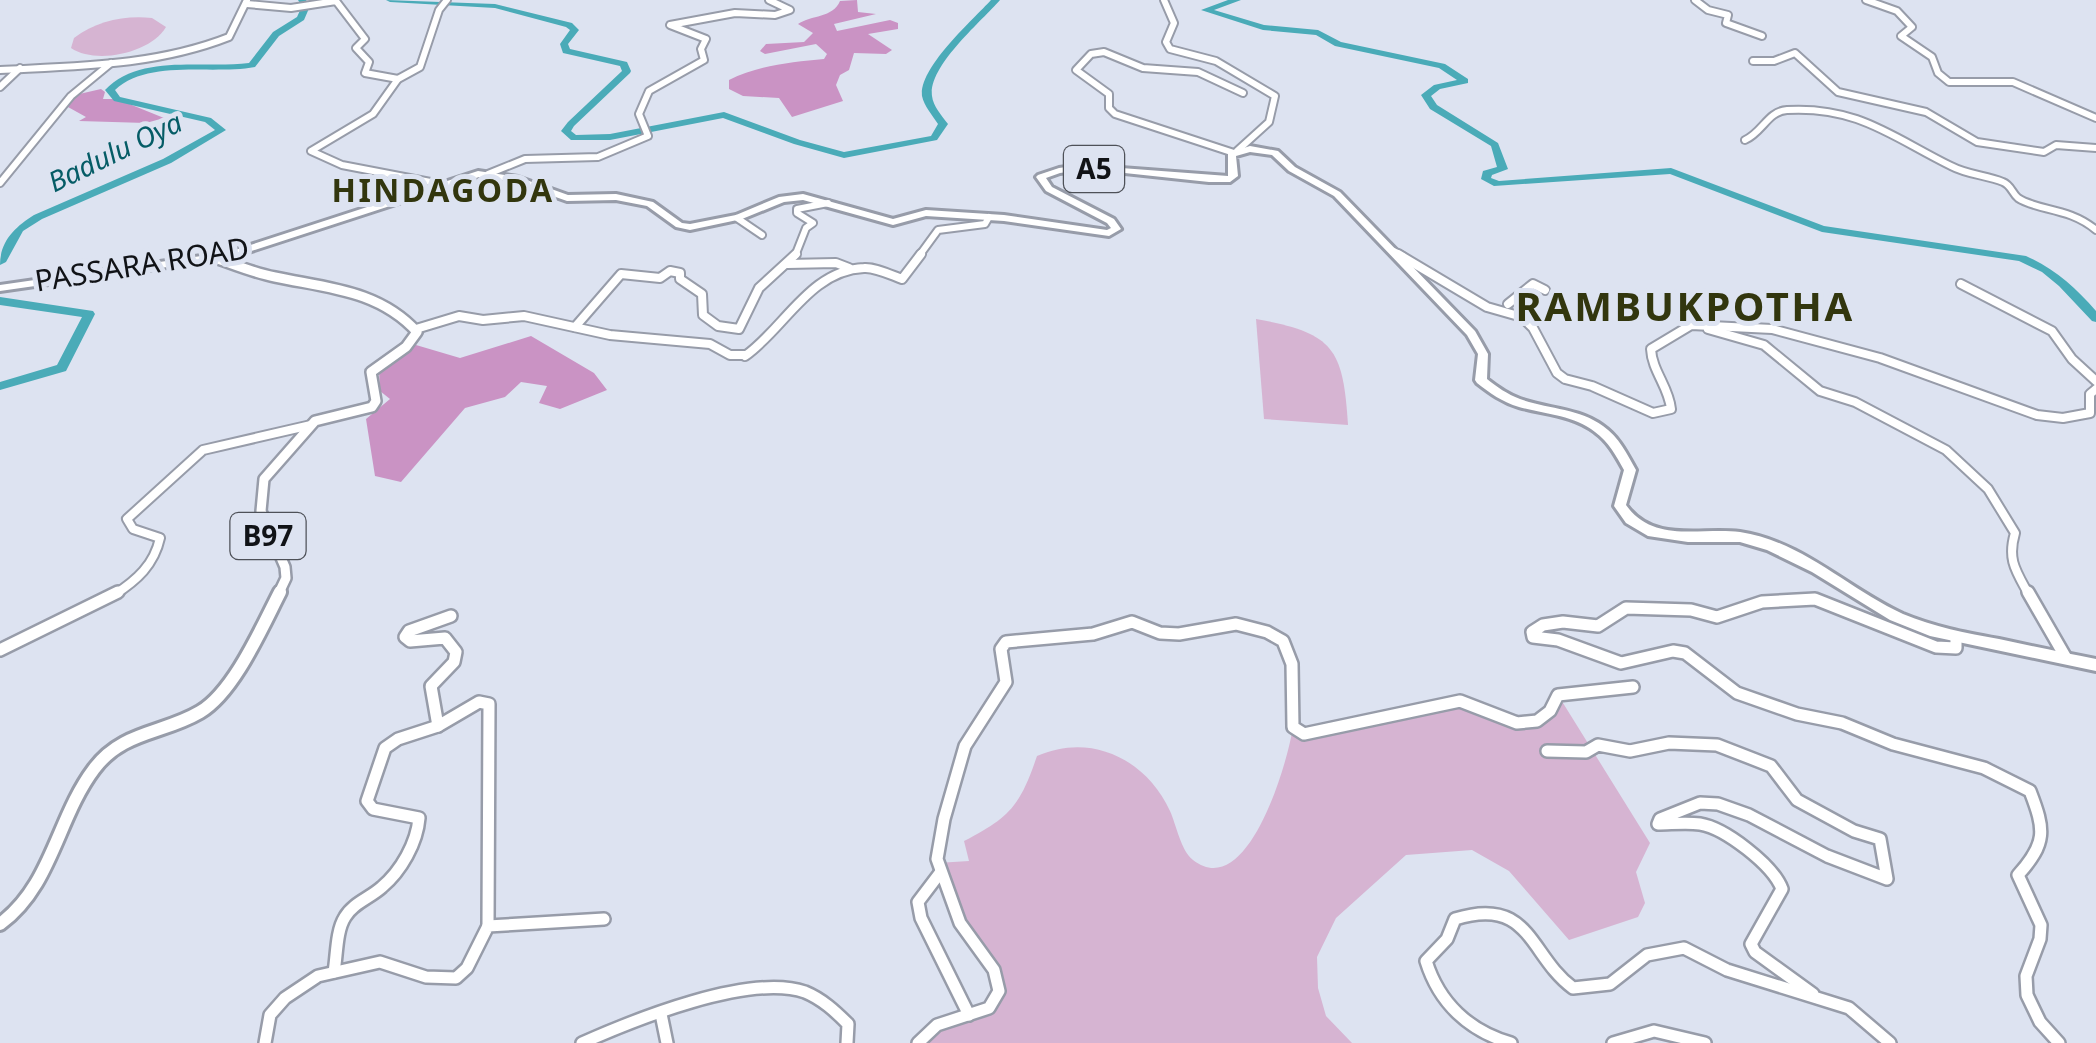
<svg xmlns="http://www.w3.org/2000/svg" width="2096" height="1043" font-family="'Noto Sans',sans-serif">
<style>
.green{fill:#d6b4d2}
.forest{fill:#ca93c4}
.lines{fill:none;stroke-linecap:round;stroke-linejoin:round}
.river{fill:#4aabb8;fill-rule:evenodd}
.minor-far2-casing{stroke:#979ca9;stroke-width:10}
.minor-far1-casing{stroke:#979ca9;stroke-width:12}
.minor-casing{stroke:#979ca9;stroke-width:16}
.major-far1-casing{stroke:#979ca9;stroke-width:14}
.major-casing{stroke:#979ca9;stroke-width:18}
.highway-casing{stroke:#979ca9;stroke-width:6}
.minor-far2{stroke:#fff;stroke-width:6}
.minor-far1{stroke:#fff;stroke-width:8}
.minor{stroke:#fff;stroke-width:11}
.major-far1{stroke:#fff;stroke-width:9}
.major{stroke:#fff;stroke-width:12}
.highway{fill:#fff;fill-rule:evenodd}
.labels{text-anchor:middle;stroke-width:10;stroke-linejoin:round;paint-order:stroke}
.far-water-label{font-size:28px;font-style:italic;fill:#055c66;stroke:#dde3f1}
.shield{fill:#dde3f1;stroke:#4e5158;stroke-width:2.5}
.shield-label{font-size:28px;font-weight:bold;fill:#111317}
.street-label{font-size:30px;fill:#111317;stroke:#dde3f1}
.far-district-label{font-size:32px;font-weight:bold;letter-spacing:2.5px;fill:#32360e;stroke:#dde3f1}
.district-label{font-size:40px;font-weight:bold;letter-spacing:2.5px;fill:#32360e;stroke:#dde3f1}
</style>
<rect width="100%" height="100%" fill="#dde3f1"/>
<!-- green -->
<g class="green">
<path d="M152,18l14,9c-15,26 -70,38 -95,21l3,-10c22,-17 51,-23 78,-20z"/>
<path d="M1256,319c78,14 87,29 92,106l-84,-6z"/>
<path d="M1558,695l92,148 -14,29 9,31 -7,14 -69,23 -60,-69 -37,-21 -66,5 -70,63 -19,39 1,31 8,28 26,27h-434l77,-41 -2,-35 -23,-27 -33,-77 32,-2 -5,-20c46,-24 56,-35 73,-85 54,-24 109,3 133,55 6,13 11,40 23,49 55,43 95,-99 100,-133l5,6 162,-32 38,15 39,5z"/>
</g>
<!-- forest -->
<g class="forest">
<path d="M857,0l1,12 18,2 -42,10 3,7 53,-11 8,3v6l-30,5 24,16 -6,4 -32,-1 -5,17 -9,5 -4,10 7,16 -51,16 -13,-19 -36,-2 -14,-7v-9c29,-15 64,-18 95,-21l3,-5 -11,-10 -51,10 -5,-3 6,-7 38,-2 9,-9 -15,-9c13,-9 35,-6 42,-23z"/>
<polygon points="101,89 105,92 103,99 117,99 164,118 146,123 79,121 86,117 68,107 75,95"/>
<polygon points="531,336 594,373 607,390 560,409 539,403 547,386 521,382 505,397 465,408 401,482 375,476 366,419 390,399 380,391 379,370 416,345 460,358"/>
</g>
<g class="lines">
<!-- river -->
<g class="river">
<path d="M298,0h8l4,6 -6,14 -25,16 -24,31c-42,8 -107,-8 -140,23l5,7 91,21 15,12 -55,33 -129,56 -19,12 -17,31 -6,3c0,-24 15,-38 34,-50l129,-56 52,-29 -10,-8 -91,-21 -9,-11c35,-37 98,-21 144,-27l24,-31 24,-15 5,-11z"/>
<path d="M386,0l109,4 77,19 7,7 -11,14 2,5 57,13 4,9 -1,2 -56,53 -3,5 5,4 34,-1 114,-22 76,28 44,12 87,-16 7,-12c-5,-8 -14,-18 -16,-28 -3,-29 51,-76 69,-96h9c-18,21 -72,66 -68,96 1,10 10,20 16,28l-11,16 -93,18 -50,-14 -71,-26 -113,22h-39l-10,-9 7,-9 54,-51 -2,-5 -57,-13 -3,-9 10,-14 -4,-3 -71,-19 -105,-6z"/>
<path d="M1228,0h13l-27,10 50,15 54,5 23,12 104,22 23,15v4l-28,6 -9,7 6,9 61,38 10,26 -16,6 -1,3 8,3 172,-13 153,58 202,30c29,13 49,31 70,55v11l-4,-1 -33,-35 -17,-14 -23,-11 -197,-29 -152,-58 -176,12 -13,-7 2,-8 14,-4 -6,-21 -61,-37 -9,-14 13,-10 23,-5 -18,-12 -104,-22 -19,-11 -53,-5 -62,-20z"/>
<polygon points="0,297 93,311 95,314 66,371 0,390 0,382 57,365 82,317 0,305"/>
</g>
<defs>
<g id="minor-far2">
<polyline points="1164,0 1174,23 1166,42 1170,49 1216,61 1275,96 1269,122 1237,151"/>
<polyline points="1695,0 1708,10 1728,15 1726,23 1762,36"/>
<polyline points="1866,0 1897,11 1912,27 1901,36 1932,57 1938,73 1949,82 2013,82 2096,118"/>
<polyline points="247,4 291,8 336,1 365,39 356,48 369,62 365,73 398,79"/>
<polyline points="1753,61 1774,61 1795,53 1838,92 1926,112 1977,142 2044,152 2056,145 2096,148"/>
<path d="M0,70c78,-4 155,-4 229,-33l18,-37"/>
<polyline points="0,87 20,68"/>
<path d="M1745,140c17,-7 23,-29 42,-30 71,-4 105,27 164,56 17,9 35,9 52,16 8,3 9,11 15,16 19,13 51,9 78,32"/>
<polyline points="1234,153 1115,114 1109,108 1109,94 1076,70 1091,54 1104,52 1143,68 1198,72 1243,93"/>
<polyline points="488,174 525,159 598,157 648,136 639,114 649,91 704,60 701,49 706,39 670,25 735,13 775,15 790,10 769,0"/>
<polyline points="0,183 71,96 111,63"/>
<polyline points="441,184 342,165 311,151 373,114 398,79 420,67 439,10 447,0"/>
<polyline points="737,218 762,235"/>
<polyline points="1394,251 1403,256"/>
<polyline points="795,256 806,228 813,223 797,213 797,209 828,203"/>
<polyline points="919,256 938,230 985,224 989,217"/>
</g>
<g id="minor-far1">
<path d="M1398,254l89,53 35,10 11,11 24,45 8,6 27,7 61,27 18,-4c-2,-22 -19,-38 -20,-60l40,-24 81,4 108,29 157,57 26,3 27,-5v-19l6,-5"/>
<polyline points="787,264 836,263 849,268"/>
<polyline points="1961,284 2052,331 2072,359 2096,381"/>
<polyline points="1508,304 1533,284 1545,290"/>
<polyline points="575,327 621,274 660,278 670,271 680,273 680,279 702,294 703,315 718,326 739,329 759,288 796,254"/>
<polyline points="416,329 459,316 483,320 524,316 610,335 710,344 730,355 745,355"/>
<path d="M1708,329l56,16 56,46 35,11 91,48 42,39 27,44c-8,27 1,38 14,62"/>
<path d="M745,356c39,-27 65,-86 119,-88 11,-1 27,7 38,11l19,-25"/>
<path d="M114,595c23,-15 40,-30 46,-57l-27,-9 -6,-10 76,-69 108,-25"/>
</g>
<g id="minor">
<polyline points="2028,592 2066,658"/>
<path d="M1956,638v10l-20,-1 -121,-48 -53,3 -45,15 -26,-7 -65,-2 -28,18 -35,-4 -20,3 -11,7 1,5 25,3 63,23 52,-12 12,2 52,40 60,21 45,9 51,21 91,24 46,23c15,39 17,52 -12,84l23,50 -1,14 -14,37 1,19 13,27 19,21"/>
<polyline points="0,650 118,592"/>
<polyline points="438,726 431,686 454,662 456,652 445,638 410,641 405,637 409,631 451,616"/>
<path d="M1547,751l39,1 12,-7 32,6 39,-8 48,2 54,21 26,34 57,31 26,8 7,40 -60,-23 -78,-41 -31,-11 -18,-1 -40,16 -2,5c13,0 28,-2 42,0 25,4 73,41 82,65l-31,55 4,8 58,42"/>
<polyline points="940,873 918,902 921,918 969,1015"/>
<path d="M334,972c3,-17 2,-41 11,-55 8,-14 25,-19 37,-30 19,-16 35,-44 37,-69l-46,-9 -6,-8 18,-53 13,-9 40,-13 41,-24 10,2 -1,222"/>
<polyline points="661,1014 667,1043"/>
<polyline points="265,1043 270,1015 285,998 318,976 380,962 426,977 456,978 467,968 488,926 604,919"/>
<path d="M582,1043c52,-23 167,-70 223,-51 17,7 30,19 43,32l-1,19"/>
<polyline points="918,1043 937,1025 989,1008 999,991 994,970 960,923 937,859 944,819 965,746 1006,682 1001,649 1006,642 1093,634 1132,622 1160,633 1179,634 1236,624 1267,632 1283,641 1292,664 1293,727 1304,734 1460,701 1517,723 1537,721 1550,711 1558,695 1633,687"/>
<path d="M1511,1043c-42,-12 -72,-40 -85,-82l21,-22 8,-20c76,-24 74,37 118,69l37,-4 37,-29 37,-7 43,22 122,38 41,35"/>
<polyline points="1613,1043 1654,1031 1705,1043"/>
</g>
<path id="major-far1" d="M215,258c20,7 39,15 60,19 52,11 104,13 142,55l-11,15 -35,25 5,29 -4,6 -57,14 -51,58 -3,32 24,56 1,11 -8,17"/>
<path id="major" d="M0,924c52,-38 57,-106 94,-155 28,-38 69,-35 106,-57 34,-20 62,-85 80,-120"/>
<path id="highway" d="M1250,146l28,5 17,16 45,25 135,139 13,23 -1,25c10,8 20,15 33,20 27,10 59,9 83,27 16,11 24,28 33,44l-10,35c28,39 74,22 114,27 62,9 108,57 163,82 31,13 63,19 96,25 32,7 65,14 97,20v12l-166,-35 -40,-16 -78,-48 -45,-22 -27,-8h-52l-40,-6 -22,-13 -12,-17 10,-36c-8,-14 -15,-28 -29,-38 -22,-17 -51,-18 -76,-25 -17,-5 -29,-14 -42,-24l-2,-3 3,-26 -11,-19 -133,-139 -45,-25 -17,-16 -22,-3 -14,4 2,20 -8,6h-21l-103,-11 -25,-1 -21,3 -14,5 6,9 62,32 7,10 -12,7 -105,-15 -78,-5 -33,9 -90,-25 -19,2 -42,17 -52,11 -14,-3 -29,-21 -31,-6 -49,1 -54,-19 -34,-5 -249,81 -230,33v-6l229,-33 249,-81 40,6 50,18 48,-1 37,8 29,21 8,1 46,-9 43,-18 24,-3 90,25 33,-9 78,5 103,15 4,-2 -4,-5 -61,-32 -10,-14 2,-2 21,-7 22,-3 147,11v-23z"/>
</defs>
<!-- minor-far2 casing -->
<use href="#minor-far2" class="minor-far2-casing"/>
<!-- minor-far1 casing -->
<use href="#minor-far1" class="minor-far1-casing"/>
<!-- minor casing -->
<use href="#minor" class="minor-casing"/>
<!-- major-far1 casing -->
<use href="#major-far1" class="major-far1-casing"/>
<!-- major casing -->
<use href="#major" class="major-casing"/>
<!-- highway casing -->
<use href="#highway" class="highway-casing"/>
<!-- minor-far2 -->
<use href="#minor-far2" class="minor-far2"/>
<!-- minor-far1 -->
<use href="#minor-far1" class="minor-far1"/>
<!-- minor -->
<use href="#minor" class="minor"/>
<!-- major-far1 -->
<use href="#major-far1" class="major-far1"/>
<!-- major -->
<use href="#major" class="major"/>
<!-- highway -->
<use href="#highway" class="highway"/>
</g>
<g class="labels">
<!-- far-water labels -->
<g class="far-water-label">
<text transform="translate(115 152) rotate(-26)" y="10">Badulu Oya</text>
</g>
<!-- shield labels -->
<g class="shield">
<rect x="1064" y="146" width="60" height="46" rx="8"/>
<rect x="230.5" y="513" width="75" height="46" rx="8"/>
</g>
<g class="shield-label">
<text x="1094" y="179">A5</text>
<text x="268" y="546">B97</text>
</g>
<!-- street labels -->
<g class="street-label">
<text transform="translate(142 265) rotate(-9)" y="10">PASSARA ROAD</text>
</g>
<!-- far-district labels -->
<g class="far-district-label">
<text x="443" y="202">HINDAGODA</text>
</g>
<!-- district labels -->
<g class="district-label">
<text x="1685" y="321">RAMBUKPOTHA</text>
</g>
</g>
</svg>
